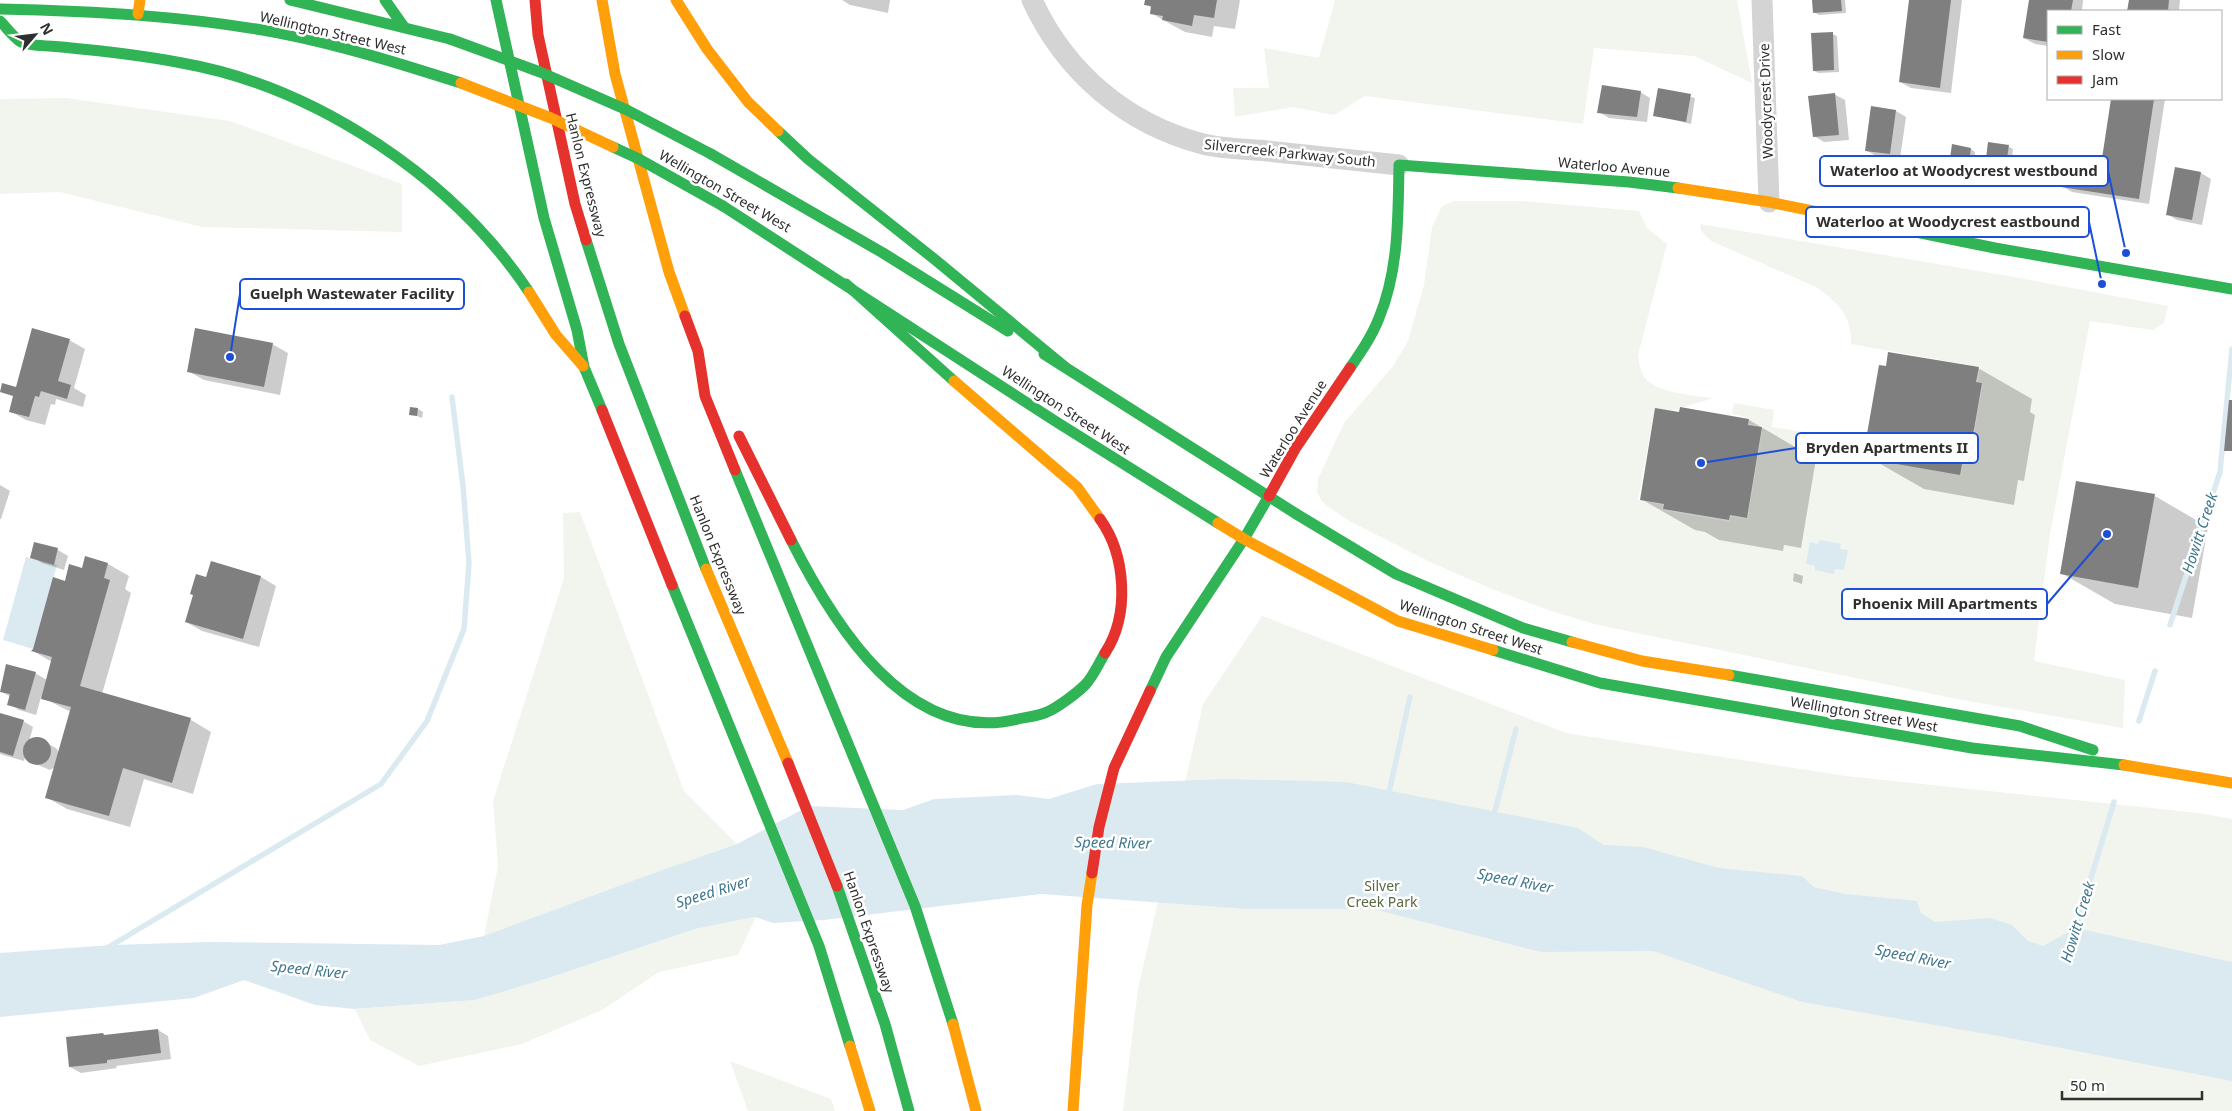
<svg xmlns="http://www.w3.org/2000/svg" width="2232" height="1111" font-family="'Noto Sans',sans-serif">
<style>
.green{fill:#f2f5ed}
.water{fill:#dbeaf1}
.shadow{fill:#0003}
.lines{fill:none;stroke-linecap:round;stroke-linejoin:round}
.stream{stroke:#dbeaf1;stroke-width:5.5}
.building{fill:#7f7f7f}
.street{stroke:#d4d4d4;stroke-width:21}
.fast{stroke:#30b455;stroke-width:11}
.slow{stroke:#ff9f0a;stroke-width:11}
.jam{stroke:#e5322d;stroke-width:11}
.fast-bridge{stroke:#30b455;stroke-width:11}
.slow-bridge{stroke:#ff9f0a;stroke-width:11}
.labels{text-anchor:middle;stroke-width:5;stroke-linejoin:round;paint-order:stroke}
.street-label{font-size:14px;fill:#2f2f2f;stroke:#fff}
.park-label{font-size:14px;fill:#57693e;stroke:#fff}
.water-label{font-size:15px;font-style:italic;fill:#40788e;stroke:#fff}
.leader{fill:none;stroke:#1d4ed8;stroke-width:2}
.callout-dot{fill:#1d4ed8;stroke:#fff;stroke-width:2}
.callout{fill:#fff;stroke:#1d4ed8;stroke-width:2}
.callout-label{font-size:15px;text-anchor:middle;font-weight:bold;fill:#2f2f2f}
</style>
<rect width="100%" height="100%" fill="#fff"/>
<!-- green -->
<g class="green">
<polygon points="1335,0 1737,0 1752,83 1694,56 1594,48 1583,124 1365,96 1334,115 1293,107 1235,117 1233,88 1269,88 1264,48 1319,58"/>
<polygon points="66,98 230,121 402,184 402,232 202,227 60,192 0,194 0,99"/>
<path d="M1454,201h66l119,10 8,17 20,16 -29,111c1,7 2,15 6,22 12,16 51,19 70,21l-43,13 -16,-3 -17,92 25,5 -1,5 68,12 1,-5 17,2 15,-93 -14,-2v-6l-17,-4 2,-11 40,7 -2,17 98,15 -2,17 93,16 5,-23h5l12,-69 -5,-2 2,-14 -129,-23c1,-29 -13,-41 -35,-57l-105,-46 -10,-10 -1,-7 303,51 165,31 -4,17 -11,7 -63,-9 -40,213 -16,127 91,19 -2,48 -161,-28 -364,-75 -44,-13 -62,-23 -60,-26 -81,-41 -23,-15 -7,-7 -4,-8 1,-13 26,-56 49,-57 15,-25 16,-56 8,-58 10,-21z"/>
<polygon points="580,512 684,791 737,844 648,875 484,936 498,866 493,801 564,578 563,513"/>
<polygon points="1262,616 1566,733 1846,776 2199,813 2232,819 2232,1111 1123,1111 1138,989 1203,704"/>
<polygon points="756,917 738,955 659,972 602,1010 522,1044 419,1066 370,1040 355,1009 475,1000 695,929"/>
<polygon points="730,1061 831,1099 835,1111 748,1111"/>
</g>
<!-- water -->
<g class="water">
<polygon points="1820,540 1841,544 1840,549 1848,550 1844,570 1835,569 1834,574 1815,570 1815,566 1806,564 1810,542 1818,544"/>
<polygon points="26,557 57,565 33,649 3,640"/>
<polygon points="1225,779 1346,782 1578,828 1604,845 1643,847 1719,868 1802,876 1814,887 1845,894 1917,901 1921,913 1935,922 1990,918 2012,925 2028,941 2043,946 2076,928 2232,962 2232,1081 2004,1037 1802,1002 1653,951 1541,952 1373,909 1248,909 1041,894 824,920 773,923 755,917 695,929 548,978 475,1000 354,1009 315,1005 244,980 194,998 0,1017 0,953 111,945 209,942 439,945 484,936 648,875 737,844 809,806 903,810 934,799 1017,795 1049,799 1097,784"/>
</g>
<!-- shadow -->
<g class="shadow">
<polygon points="842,0 890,0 888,13 850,5"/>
<polygon points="1146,0 1240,0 1235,29 1214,26 1212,37 1185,32 1172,25 1151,13 1152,8 1145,4"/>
<polygon points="1813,0 1845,0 1846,13 1819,15 1814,12"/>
<polygon points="1910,0 1962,0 1951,93 1911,88 1900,82"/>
<polygon points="2030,0 2083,0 2082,11 2048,11 2048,46 2035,44 2024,38"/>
<polygon points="2130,0 2180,0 2179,11 2128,11"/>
<polygon points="1832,34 1837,36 1839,72 1819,73 1814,71"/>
<polygon points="1659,90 1695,98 1691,124 1654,115"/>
<polygon points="1640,92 1650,98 1647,122 1609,118 1599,112"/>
<polygon points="1834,94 1845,100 1849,140 1824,142 1814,136"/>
<polygon points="2113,99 2165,99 2149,204 2072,192 2062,186 2102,167"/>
<polygon points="1872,108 1896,111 1906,117 1900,159 1876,156 1866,150"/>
<polygon points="2009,147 2013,149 2009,180 1985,174"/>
<polygon points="1971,149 1975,152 1973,171 1950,165"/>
<polygon points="2176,168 2201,173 2211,179 2202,225 2177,220 2167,214"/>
<polygon points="69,340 85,349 74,388 86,395 83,407 56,399 55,405 51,404 45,425 26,420 10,411 14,396 1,391 16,388"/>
<polygon points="272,344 288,353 280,395 204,380 188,371"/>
<polygon points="1978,368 2032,399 2030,412 2035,415 2024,481 2018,480 2014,505 1924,489 1870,458 1873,436 1869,433"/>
<polygon points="418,409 423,412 422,418 411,414"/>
<polygon points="1749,420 1816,459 1801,548 1784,545 1783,551 1719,540 1705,532 1695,530 1641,499"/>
<polygon points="0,485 10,491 1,519 0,519"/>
<polygon points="2155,496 2208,527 2192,618 2115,604 2061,573"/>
<polygon points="35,544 58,550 68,556 64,570 42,563 32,557"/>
<polygon points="86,558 108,564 129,576 125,589 131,593 102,694 191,720 211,732 193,794 144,779 130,827 67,809 46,797 55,767 50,770 38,765 28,759 26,754 24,761 0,754 0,715 23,721 33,727 29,742 33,739 45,742 56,748 59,752 71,712 41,697 36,715 19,710 9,704 11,697 0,691 35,673 47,680 52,662 33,651 65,583 83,569"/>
<polygon points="211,562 261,577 276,586 259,647 202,631 186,622 207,579"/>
<polygon points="1794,573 1803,576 1802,584 1793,581"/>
<polygon points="158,1030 168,1036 171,1059 116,1066 117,1068 81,1073 70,1067 103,1034 107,1036"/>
</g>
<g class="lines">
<!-- stream -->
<g class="stream">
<polyline points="2170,625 2220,472 2232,349"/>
<polyline points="2139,721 2155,671"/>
<polyline points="1388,797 1410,697"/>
<polyline points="1493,819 1516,729"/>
<polyline points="2074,934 2114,802"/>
<polyline points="107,948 381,784 427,721 464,629 469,563 463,486 452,397"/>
</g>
</g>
<!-- building -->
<g class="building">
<polygon points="1145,0 1217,0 1214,18 1194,15 1192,26 1162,20 1163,16 1150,14 1151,6 1144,5"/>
<polygon points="1812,0 1841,0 1842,11 1813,13"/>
<polygon points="1909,0 1951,0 1940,88 1899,82"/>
<polygon points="2029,0 2073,0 2071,11 2048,11 2048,42 2023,38"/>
<polygon points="2129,0 2169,0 2168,11 2127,11"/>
<polygon points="1833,32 1834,70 1813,71 1811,33"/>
<polygon points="1602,85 1641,91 1637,117 1597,113"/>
<polygon points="1658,88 1691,94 1686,122 1653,116"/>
<polygon points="1835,93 1839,135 1813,137 1808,96"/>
<polygon points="2111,99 2154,99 2139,199 2061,187 2065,160 2101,165"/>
<polygon points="1871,106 1896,110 1890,154 1865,151"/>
<polygon points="1988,142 2009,145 2004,178 1984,175"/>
<polygon points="1952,144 1971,148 1968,169 1949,166"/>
<polygon points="2175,167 2201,172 2192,220 2166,215"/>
<polygon points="32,328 70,339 58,381 71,385 67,399 41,391 39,397 35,396 29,417 9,412 13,396 0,392 2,383 16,387"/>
<polygon points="195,328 273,343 264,387 187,372"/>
<polygon points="1888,352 1979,367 1976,382 1982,383 1976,418 1970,451 1965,450 1960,475 1868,459 1872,435 1867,434 1879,365 1886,366"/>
<polygon points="2229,400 2232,400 2232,451 2224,451"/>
<polygon points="410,407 418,408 417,416 409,415"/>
<polygon points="1680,407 1749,419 1748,425 1762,427 1747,518 1730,515 1729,520 1663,509 1664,504 1640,500 1655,408 1679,412"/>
<polygon points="2076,481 2155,494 2138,588 2060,574"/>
<polygon points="34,542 58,548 54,565 30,558"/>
<polygon points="85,556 108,563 104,578 110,580 80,686 191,718 172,783 123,768 109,816 45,798 71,707 41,699 52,657 31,651 33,649 53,577 65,581 69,564 82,568"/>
<polygon points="211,561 261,576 243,639 185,622 193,595 190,594 196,574 206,577"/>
<polygon points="6,664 36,672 25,710 7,705 10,694 0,692"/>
<polygon points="0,713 24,720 13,756 0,752"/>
<circle cx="37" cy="751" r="14"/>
<polygon points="158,1029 161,1053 107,1060 107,1063 69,1067 66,1037 103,1033 104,1035"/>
</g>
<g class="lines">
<!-- street -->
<g class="street">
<path d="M1032,0c33,72 94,124 171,144 20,5 43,5 64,7 44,5 88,9 132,14"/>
<polyline points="1762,0 1769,202"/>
</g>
<!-- fast -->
<g class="fast">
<polyline points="290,0 450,39"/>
<polyline points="385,0 404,27"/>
<polyline points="496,0 544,218 577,330 584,367 602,410"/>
<path d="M0,9c93,2 187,7 279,24 62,12 122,31 182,50"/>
<path d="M0,21c6,6 14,17 21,21 7,4 32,4 41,5 41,4 80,8 120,16 135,24 272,116 347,229"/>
<polyline points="778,131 808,159 933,258 1065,367"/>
<polyline points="711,154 883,253 1008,331"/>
<polyline points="723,206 1055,421 1218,523"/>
<polyline points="1901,229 1995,248 2232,289"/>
<polyline points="586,240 619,344 706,569"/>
<polyline points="846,284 954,381"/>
<polyline points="1044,354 1298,515 1396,574 1523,628 1572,642"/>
<path d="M1350,368c11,-16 22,-32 29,-50 20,-48 19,-102 20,-153l230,17 49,6"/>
<polyline points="735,470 915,906 953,1024"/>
<polyline points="1244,539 1269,496"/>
<path d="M791,540c42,83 116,206 227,179 9,-2 21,-3 29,-7 10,-4 30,-19 38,-27 8,-8 14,-22 20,-32"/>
<polyline points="672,585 819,946 850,1046"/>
<polyline points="1493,650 1600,683 1972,748 2124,765"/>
<polyline points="1729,675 2020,726 2093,750"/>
<polyline points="1150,691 1166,657 1244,539"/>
<polyline points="837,886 885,1024 909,1111"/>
</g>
<!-- slow -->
<g class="slow">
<polyline points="602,0 615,74 669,272 685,316"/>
<polyline points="676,0 707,49 748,102 778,131"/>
<polyline points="138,14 140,0"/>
<polyline points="1678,188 1769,202 1901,229"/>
<polyline points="529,292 556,335 583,366"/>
<polyline points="954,381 1077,487 1100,519"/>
<polyline points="1218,523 1244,539 1398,621 1493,650"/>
<polyline points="706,569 788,763"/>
<polyline points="1572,642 1642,661 1729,675"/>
<polyline points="2124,765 2232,783"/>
<polyline points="953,1024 976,1111"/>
<polyline points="850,1046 870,1111"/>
<polyline points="1073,1111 1087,905 1092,873"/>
</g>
<!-- jam -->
<g class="jam">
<polyline points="535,0 538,35 575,204 586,240"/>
<polyline points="685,316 698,351 705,396 735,470"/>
<polyline points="602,410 672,585"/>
<polyline points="739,436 791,540"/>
<polyline points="1269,496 1295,449 1350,368"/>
<path d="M1100,519c26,36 30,96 5,134"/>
<polyline points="788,763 837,886"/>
<polyline points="1092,873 1099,827 1114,768 1150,691"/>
</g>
<!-- fast-bridge -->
<g class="fast-bridge">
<polyline points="450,39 540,72 627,110 711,154"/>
<polyline points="613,147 639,159 723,206"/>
</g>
<!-- slow-bridge -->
<polyline class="slow-bridge" points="461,83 551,118 613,147"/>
</g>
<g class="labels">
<!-- street labels -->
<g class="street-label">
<text transform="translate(333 33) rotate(13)" y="5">Wellington Street West</text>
<text transform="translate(1766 101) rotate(-92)" y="5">Woodycrest Drive</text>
<text transform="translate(1290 153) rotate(6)" y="5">Silvercreek Parkway South</text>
<text transform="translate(1614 167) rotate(5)" y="5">Waterloo Avenue</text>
<text transform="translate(586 175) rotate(76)" y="5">Hanlon Expressway</text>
<text transform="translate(725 191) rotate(30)" y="5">Wellington Street West</text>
<text transform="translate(1066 410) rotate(33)" y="5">Wellington Street West</text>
<text transform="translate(1293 429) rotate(-58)" y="5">Waterloo Avenue</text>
<text transform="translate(718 555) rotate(68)" y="5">Hanlon Expressway</text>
<text transform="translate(1471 627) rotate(18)" y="5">Wellington Street West</text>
<text transform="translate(1864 714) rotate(10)" y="5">Wellington Street West</text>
<text transform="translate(869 932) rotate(71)" y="5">Hanlon Expressway</text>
</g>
<!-- park labels -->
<g class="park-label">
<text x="1382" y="891">Silver<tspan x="1382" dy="16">Creek Park</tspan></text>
</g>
<!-- water labels -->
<g class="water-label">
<text transform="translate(2200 533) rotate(-72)" y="5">Howitt Creek</text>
<text transform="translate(1113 843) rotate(1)" y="5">Speed River</text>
<text transform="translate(1515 881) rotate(11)" y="5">Speed River</text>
<text transform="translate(713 892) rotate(-17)" y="5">Speed River</text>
<text transform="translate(2078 922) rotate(-73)" y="5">Howitt Creek</text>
<text transform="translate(1913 957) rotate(11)" y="5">Speed River</text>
<text transform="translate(309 970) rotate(6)" y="5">Speed River</text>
</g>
</g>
<!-- callouts -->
<path class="leader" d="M2126 253L2108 171M2102 284L2089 222M230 357L240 294M1701 463L1796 448M2107 534L2047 604"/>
<g class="callout-dot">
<circle cx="2126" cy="253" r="5"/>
<circle cx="2102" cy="284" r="5"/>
<circle cx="230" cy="357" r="5"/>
<circle cx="1701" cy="463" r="5"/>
<circle cx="2107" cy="534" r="5"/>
</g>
<g class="callout">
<rect x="1820" y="156" width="288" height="30" rx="5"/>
<rect x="1806" y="207" width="283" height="30" rx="5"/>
<rect x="240" y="279" width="224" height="30" rx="5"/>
<rect x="1796" y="433" width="182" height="30" rx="5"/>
<rect x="1842" y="589" width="205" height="30" rx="5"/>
</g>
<g class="callout-label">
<text x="1964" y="176">Waterloo at Woodycrest westbound</text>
<text x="1948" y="227">Waterloo at Woodycrest eastbound</text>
<text x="352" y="299">Guelph Wastewater Facility</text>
<text x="1887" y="453">Bryden Apartments II</text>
<text x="1945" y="609">Phoenix Mill Apartments</text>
</g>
<!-- legend -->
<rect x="2047" y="10" width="175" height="90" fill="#ffffff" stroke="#acacac"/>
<rect x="2057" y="26" width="25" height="8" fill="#30b455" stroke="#acacac"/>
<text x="2092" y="35" font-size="15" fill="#2f2f2f">Fast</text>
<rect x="2057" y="51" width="25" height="8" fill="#ff9f0a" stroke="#acacac"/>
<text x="2092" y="60" font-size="15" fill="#2f2f2f">Slow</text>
<rect x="2057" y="76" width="25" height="8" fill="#e5322d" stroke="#acacac"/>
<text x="2092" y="85" font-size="15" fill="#2f2f2f">Jam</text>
<!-- north arrow -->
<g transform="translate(35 35) rotate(62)" stroke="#ffffff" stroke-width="4" paint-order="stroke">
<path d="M0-4L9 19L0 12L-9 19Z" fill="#2f2f2f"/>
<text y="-8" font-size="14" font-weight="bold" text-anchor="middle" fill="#2f2f2f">N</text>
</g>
<!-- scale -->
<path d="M2062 1091v8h140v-8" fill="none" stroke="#2f2f2f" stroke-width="2.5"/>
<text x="2070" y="1091" font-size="15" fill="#2f2f2f" stroke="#ffffff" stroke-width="4" paint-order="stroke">50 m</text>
</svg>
